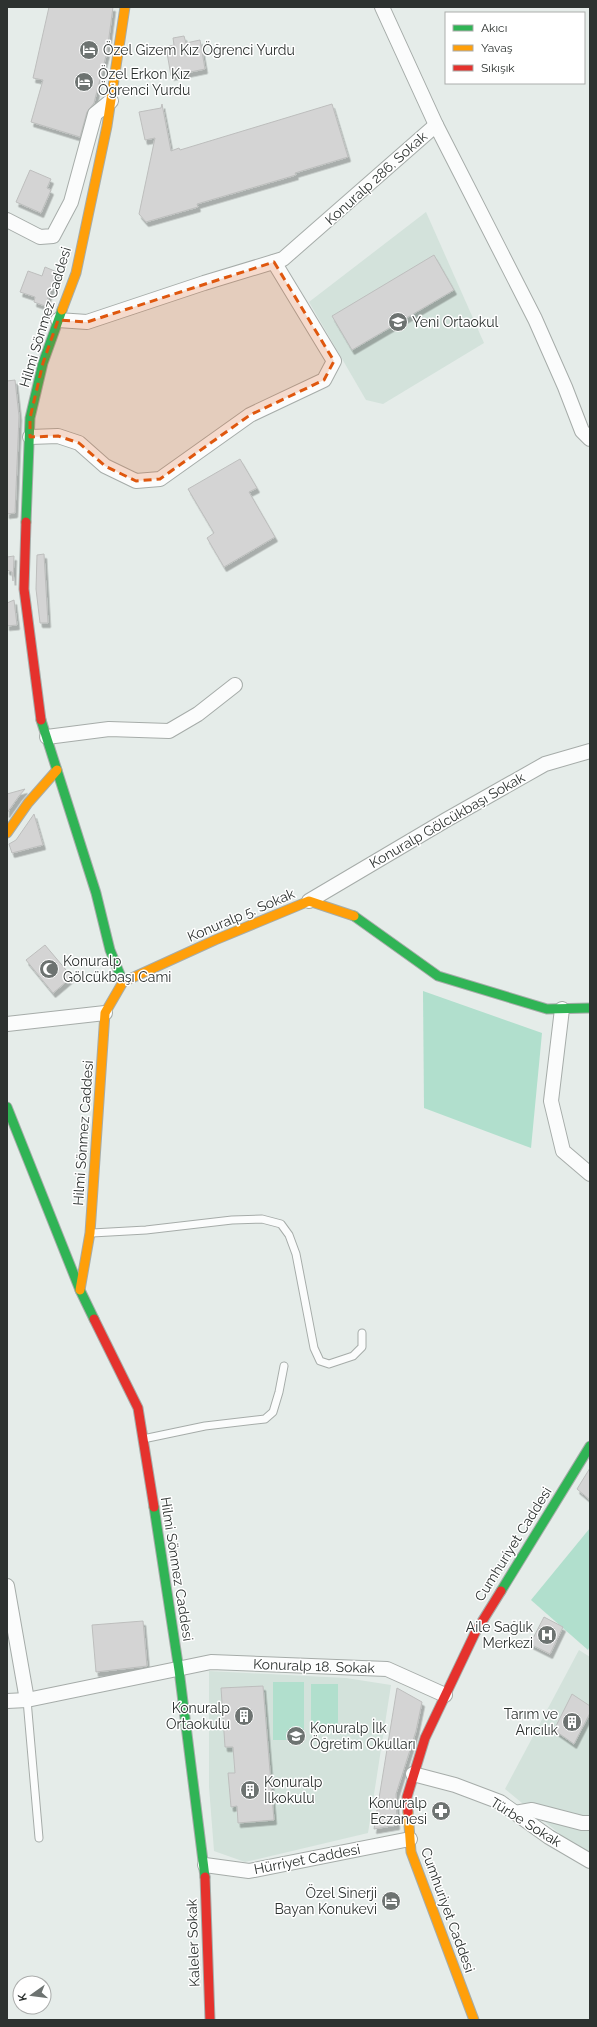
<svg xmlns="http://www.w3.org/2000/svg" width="597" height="2027" font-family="Raleway,sans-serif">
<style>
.built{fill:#d3e2db}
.green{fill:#b1dfcd}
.building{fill:#d4d4d4;stroke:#bdbebd;filter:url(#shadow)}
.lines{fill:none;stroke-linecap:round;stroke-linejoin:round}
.lane-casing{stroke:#a6aca9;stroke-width:9}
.street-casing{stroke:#a6aca9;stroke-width:16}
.fast-casing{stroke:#a6aca9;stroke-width:11}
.slow-casing{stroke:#a6aca9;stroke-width:11}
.jam-casing{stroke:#a6aca9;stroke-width:11}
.lane{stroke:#fbfcfc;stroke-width:7}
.street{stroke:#fbfcfc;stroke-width:14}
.fast{stroke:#30b455;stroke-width:9}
.slow{stroke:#ff9f0a;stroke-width:9}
.jam{stroke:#e5322d;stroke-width:9}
.marked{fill:#df570e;fill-opacity:0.2;stroke:#df570e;stroke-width:3;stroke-dasharray:8 5;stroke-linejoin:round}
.labels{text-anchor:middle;stroke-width:3;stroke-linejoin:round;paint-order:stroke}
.poi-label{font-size:14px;fill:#2d3230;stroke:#fff;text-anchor:start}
.street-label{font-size:14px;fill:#2d3230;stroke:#fff}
</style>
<defs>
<filter id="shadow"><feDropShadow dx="2.5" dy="4.5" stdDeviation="0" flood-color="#0004"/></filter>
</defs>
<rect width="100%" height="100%" fill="#e5ece9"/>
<!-- built -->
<g class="built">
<polygon points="426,212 484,343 383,404 366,400 309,302"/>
<polygon points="579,1650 590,1657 590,1855 572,1844 505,1789"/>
<polygon points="209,1671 346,1678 391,1685 368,1833 245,1862 214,1851 209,1787"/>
</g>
<!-- green -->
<g class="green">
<polygon points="423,991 542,1033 531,1148 424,1108"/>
<polygon points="590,1528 590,1646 588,1650 531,1600"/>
<rect x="273" y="1682" width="31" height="58"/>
<rect x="311" y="1684" width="27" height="42"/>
</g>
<!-- building -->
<g class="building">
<polygon points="49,7 113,7 107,52 94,103 87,112 80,137 31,122 43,80 33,78"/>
<polygon points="184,36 186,43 200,40 205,69 171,76 166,47 174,45 173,38"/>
<polygon points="162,104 171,151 179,148 180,150 332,104 348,157 295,173 296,175 197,204 198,207 146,222 139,214 155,138 145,140 139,112 161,108"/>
<polygon points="30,170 51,179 47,188 51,190 41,213 16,202"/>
<polygon points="434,255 454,290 352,350 332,316"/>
<polygon points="45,267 57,272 45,306 34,302 35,297 20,292 28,271 42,276"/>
<polygon points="15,380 19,416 15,513 7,514 7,381"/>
<polygon points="240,459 257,488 249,492 275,537 224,567 207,538 214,533 188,489"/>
<polygon points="44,554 48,623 40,623 36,589 37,555"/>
<polygon points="14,556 13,581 12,572 7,570 7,557"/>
<polygon points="14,600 17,625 7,626 7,603"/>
<polygon points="25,789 19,796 7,813 7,794"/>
<polygon points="34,814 43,845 12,853 9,844 16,840"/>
<polygon points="45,945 72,977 53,993 26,960"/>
<polygon points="590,1468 590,1500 577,1489"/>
<polygon points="544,1617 563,1627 550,1654 530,1644"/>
<polygon points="143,1621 147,1666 96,1672 92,1625"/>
<polygon points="263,1686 274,1820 238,1823 237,1806 231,1807 228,1773 235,1773 233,1747 225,1747 221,1688"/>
<polygon points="397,1688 422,1702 416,1731 396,1794 397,1825 374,1829"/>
<polygon points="572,1694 590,1706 590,1713 574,1744 554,1730"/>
</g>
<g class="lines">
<defs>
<g id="lane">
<polyline points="92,1233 146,1230 232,1220 262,1219 281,1224 289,1235 296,1254 314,1348 320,1361 329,1364 353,1356 362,1347 362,1333"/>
<polyline points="143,1439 205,1426 265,1419 273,1412 279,1392 284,1366"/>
<polyline points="27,1700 39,1838"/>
</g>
<g id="street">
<polyline points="382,7 436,125"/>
<polyline points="7,220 40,237 53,236 71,202 95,114 111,101"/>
<polyline points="58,320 87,322 204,283 283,259 436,125 535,319 565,387 582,431 590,439"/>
<polyline points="30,437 58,436 79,443 105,466 136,481 160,479 250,415 324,380 334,361 274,262"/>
<polyline points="47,737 109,729 169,731 198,714 235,685"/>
<polyline points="309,901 446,820 545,764 590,751"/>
<polyline points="562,1009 551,1101 563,1151 590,1174"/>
<polyline points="7,1024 105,1013"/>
<polyline points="7,1586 27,1700"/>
<polyline points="7,1701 27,1700 211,1662 387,1669 445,1695"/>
<polyline points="413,1774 455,1785 500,1802 549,1837 590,1861"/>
<polyline points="515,1813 532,1810 582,1823 590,1823"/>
<polyline points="205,1865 249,1871 410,1839"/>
</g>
<g id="fast">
<polyline points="26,522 30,418 43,363 62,310"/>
<polyline points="41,720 96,893 110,950 123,982"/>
<polyline points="354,916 438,976 547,1009 590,1008"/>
<polyline points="7,1107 80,1290 94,1319"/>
<polyline points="154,1507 179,1670 205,1877"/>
<polyline points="501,1591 590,1446"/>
</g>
<g id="slow">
<polyline points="62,310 76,273 107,126 125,7"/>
<polyline points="7,833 28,803 57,770"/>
<polyline points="123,982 215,940 309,901 354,916"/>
<polyline points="80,1290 90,1233 105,1013 123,982"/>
<polyline points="408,1812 411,1852 474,2020"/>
</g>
<g id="jam">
<polyline points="26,522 24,589 41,720"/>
<polyline points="94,1319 138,1408 154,1507"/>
<polyline points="408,1812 407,1797 425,1738 475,1633 501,1591"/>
<polyline points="205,1877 210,2020"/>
</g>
</defs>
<!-- lane casing -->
<use href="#lane" class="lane-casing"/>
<!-- street casing -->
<use href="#street" class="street-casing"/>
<!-- fast casing -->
<use href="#fast" class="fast-casing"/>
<!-- slow casing -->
<use href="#slow" class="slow-casing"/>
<!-- jam casing -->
<use href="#jam" class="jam-casing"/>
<!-- lane -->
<use href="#lane" class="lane"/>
<!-- street -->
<use href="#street" class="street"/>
<!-- fast -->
<use href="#fast" class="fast"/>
<!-- slow -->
<use href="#slow" class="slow"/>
<!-- jam -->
<use href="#jam" class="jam"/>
</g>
<!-- marked area -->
<path class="marked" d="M274,262l60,99 -10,19 -74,35 -90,64 -24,2 -31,-15 -26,-23 -21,-7 -28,1v-19l13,-55 15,-43 29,2z"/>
<!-- icons -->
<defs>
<symbol id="hotel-disc" viewBox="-11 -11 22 22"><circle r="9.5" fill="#6d7371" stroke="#fff"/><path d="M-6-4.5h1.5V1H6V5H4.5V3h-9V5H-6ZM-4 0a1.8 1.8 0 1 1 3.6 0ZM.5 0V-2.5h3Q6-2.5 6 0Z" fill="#fff"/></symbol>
<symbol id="school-disc" viewBox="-11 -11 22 22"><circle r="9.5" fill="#6d7371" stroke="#fff"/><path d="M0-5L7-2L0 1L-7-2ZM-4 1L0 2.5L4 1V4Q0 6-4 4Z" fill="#fff"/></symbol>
<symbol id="mosque-disc" viewBox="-11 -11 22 22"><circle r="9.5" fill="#6d7371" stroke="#fff"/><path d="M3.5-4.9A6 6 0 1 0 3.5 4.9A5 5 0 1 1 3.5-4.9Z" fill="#fff"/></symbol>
<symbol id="hospital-disc" viewBox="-11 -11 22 22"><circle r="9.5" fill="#6d7371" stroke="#fff"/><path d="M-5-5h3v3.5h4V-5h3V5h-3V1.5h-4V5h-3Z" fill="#fff"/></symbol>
<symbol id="building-disc" viewBox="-11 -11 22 22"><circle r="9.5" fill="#6d7371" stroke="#fff"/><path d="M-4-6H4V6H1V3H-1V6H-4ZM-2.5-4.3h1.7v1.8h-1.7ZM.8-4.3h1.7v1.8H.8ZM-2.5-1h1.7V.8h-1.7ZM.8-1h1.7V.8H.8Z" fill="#fff"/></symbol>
<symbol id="pharmacy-disc" viewBox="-11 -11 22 22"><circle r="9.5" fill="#6d7371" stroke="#fff"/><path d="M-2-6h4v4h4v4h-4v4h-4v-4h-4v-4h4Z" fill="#fff"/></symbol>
</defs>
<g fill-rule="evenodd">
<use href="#hotel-disc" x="78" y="39" width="22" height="22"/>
<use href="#hotel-disc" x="73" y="71" width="22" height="22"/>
<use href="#school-disc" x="387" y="311" width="22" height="22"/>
<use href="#mosque-disc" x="38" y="958" width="22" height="22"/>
<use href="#hospital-disc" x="536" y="1624" width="22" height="22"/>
<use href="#building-disc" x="233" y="1705" width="22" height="22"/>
<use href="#building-disc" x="561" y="1711" width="22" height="22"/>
<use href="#school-disc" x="285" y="1725" width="22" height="22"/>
<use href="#building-disc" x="239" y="1779" width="22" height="22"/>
<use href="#pharmacy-disc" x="430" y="1800" width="22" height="22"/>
<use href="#hotel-disc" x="380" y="1890" width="22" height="22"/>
</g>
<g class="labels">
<!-- poi labels -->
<g class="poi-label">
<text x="103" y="55">Özel Gizem Kız Öğrenci Yurdu</text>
<text x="98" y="79">Özel Erkon Kız<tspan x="98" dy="16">Öğrenci Yurdu</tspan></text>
<text x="412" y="327">Yeni Ortaokul</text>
<text x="63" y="966">Konuralp<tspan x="63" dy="16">Gölcükbaşı Cami</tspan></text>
<text x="533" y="1632" text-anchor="end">Aile Sağlık<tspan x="533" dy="16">Merkezi</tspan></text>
<text x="230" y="1713" text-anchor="end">Konuralp<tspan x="230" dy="16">Ortaokulu</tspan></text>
<text x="558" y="1719" text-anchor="end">Tarım ve<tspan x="558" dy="16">Arıcılık</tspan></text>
<text x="310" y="1733">Konuralp İlk<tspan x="310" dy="16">Öğretim Okulları</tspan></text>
<text x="264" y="1787">Konuralp<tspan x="264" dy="16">İlkokulu</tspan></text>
<text x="427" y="1808" text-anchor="end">Konuralp<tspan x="427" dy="16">Eczanesi</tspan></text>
<text x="377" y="1898" text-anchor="end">Özel Sinerji<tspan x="377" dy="16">Bayan Konukevi</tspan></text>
</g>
<!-- street labels -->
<g class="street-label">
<text transform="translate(376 178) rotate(-42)" y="5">Konuralp 286. Sokak</text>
<text transform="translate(45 317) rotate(-73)" y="5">Hilmi Sönmez Caddesi</text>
<text transform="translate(447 820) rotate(-30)" y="5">Konuralp Gölcükbaşı Sokak</text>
<text transform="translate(241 915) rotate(-23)" y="5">Konuralp 5. Sokak</text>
<text transform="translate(83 1133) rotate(-86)" y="5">Hilmi Sönmez Caddesi</text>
<text transform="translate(513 1544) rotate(-58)" y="5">Cumhuriyet Caddesi</text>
<text transform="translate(177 1569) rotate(81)" y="5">Hilmi Sönmez Caddesi</text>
<text transform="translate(314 1666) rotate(2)" y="5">Konuralp 18. Sokak</text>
<text transform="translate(526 1822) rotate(32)" y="5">Türbe Sokak</text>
<text transform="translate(307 1859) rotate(-11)" y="5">Hürriyet Caddesi</text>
<text transform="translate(448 1910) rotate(70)" y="5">Cumhuriyet Caddesi</text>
<text transform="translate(193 1943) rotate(-92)" y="5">Kaleler Sokak</text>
</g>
</g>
<!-- border -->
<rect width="597" height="2027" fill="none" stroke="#2d3230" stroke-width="16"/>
<!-- legend -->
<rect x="445" y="12" width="140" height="72" fill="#ffffff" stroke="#abadac"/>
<rect x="453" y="25" width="20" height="6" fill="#30b455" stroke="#abadac"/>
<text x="481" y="32" font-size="12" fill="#2d3230">Akıcı</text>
<rect x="453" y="45" width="20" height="6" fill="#ff9f0a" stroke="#abadac"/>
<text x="481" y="52" font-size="12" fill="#2d3230">Yavaş</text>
<rect x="453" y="65" width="20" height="6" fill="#e5322d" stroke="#abadac"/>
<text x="481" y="72" font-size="12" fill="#2d3230">Sıkışık</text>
<!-- north arrow -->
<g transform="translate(32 1995) rotate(256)"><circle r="19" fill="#ffffff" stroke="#abadac"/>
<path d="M0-3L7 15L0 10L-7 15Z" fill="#6d7371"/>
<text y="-6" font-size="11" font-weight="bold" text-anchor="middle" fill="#2d3230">K</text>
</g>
</svg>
